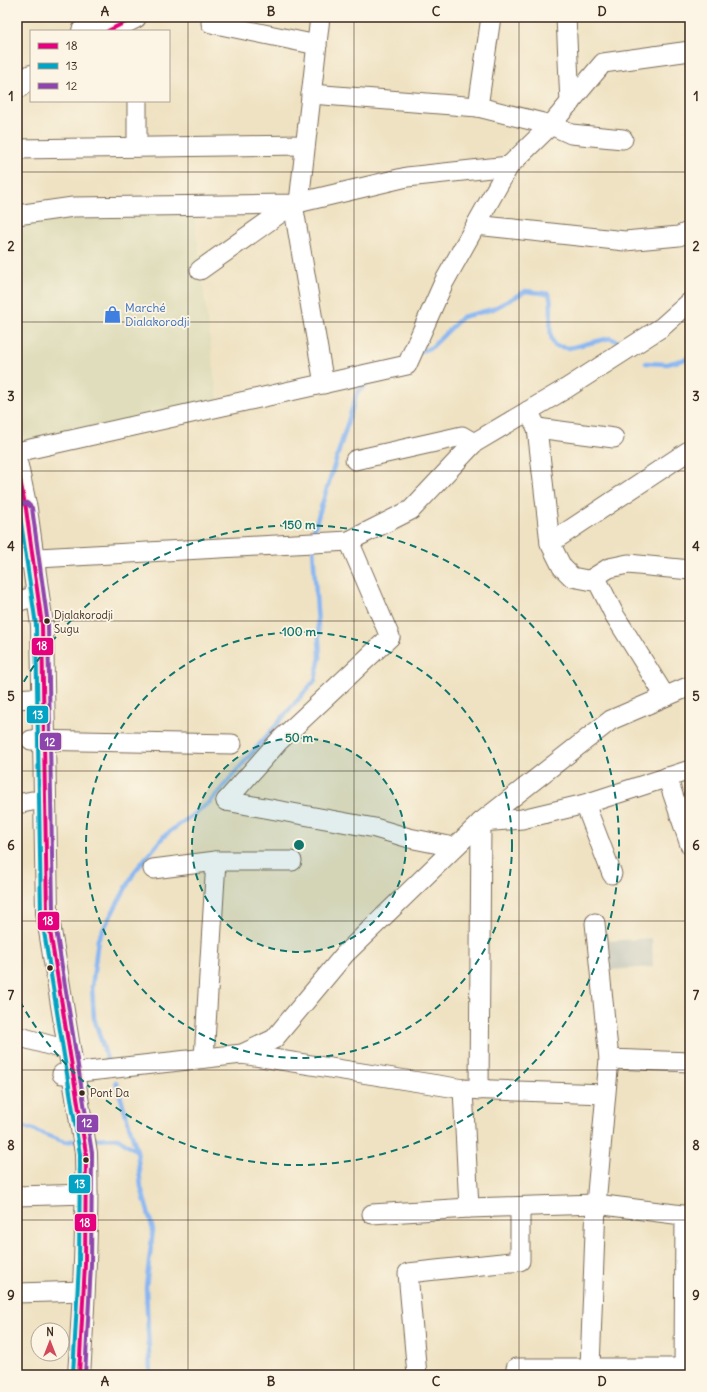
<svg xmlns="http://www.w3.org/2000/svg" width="707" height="1392" font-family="Delius,sans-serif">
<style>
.built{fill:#dfddbb}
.industrial{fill:#c3c6b9}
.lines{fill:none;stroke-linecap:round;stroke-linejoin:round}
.stream{stroke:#87b6f2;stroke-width:4.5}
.minor-casing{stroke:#7a6a57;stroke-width:21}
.major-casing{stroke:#7a6a57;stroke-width:24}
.minor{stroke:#fff;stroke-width:19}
.major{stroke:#fff;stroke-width:22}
.bus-1-casing{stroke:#fcf5e5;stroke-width:7}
.bus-2-casing{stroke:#fcf5e5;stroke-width:7}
.bus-3-casing{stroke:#fcf5e5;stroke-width:7}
.bus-1{stroke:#e5007d;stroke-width:4}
.bus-2{stroke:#03a3c5;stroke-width:4}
.bus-3{stroke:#8e44ad;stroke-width:4}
.grid{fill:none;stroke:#3b2a1e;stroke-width:1;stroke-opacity:0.55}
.ring{fill:none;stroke:#0f766e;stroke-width:2;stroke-dasharray:7 5}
.bus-dot{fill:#3b2a1e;stroke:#fcf5e5;stroke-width:1.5}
.labels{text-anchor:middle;stroke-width:3.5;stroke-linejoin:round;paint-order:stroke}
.bus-label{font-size:11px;fill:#3b2a1e;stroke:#fcf5e5;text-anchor:start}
.shop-label{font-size:12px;fill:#366cbe;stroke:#fcf5e5;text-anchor:start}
.centre{fill:#0f766e;stroke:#fcf5e5;stroke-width:2}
.ring-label{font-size:12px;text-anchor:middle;font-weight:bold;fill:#0f766e;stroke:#fcf5e5;stroke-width:3.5;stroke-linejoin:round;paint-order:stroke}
.line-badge{stroke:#fcf5e5;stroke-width:1.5}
.badge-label{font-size:11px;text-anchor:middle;font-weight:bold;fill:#fff}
.neatline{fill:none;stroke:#3b2a1e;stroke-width:1.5}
.grid-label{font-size:13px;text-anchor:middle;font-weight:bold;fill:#3b2a1e}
</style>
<rect width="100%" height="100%" fill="#fcf5e5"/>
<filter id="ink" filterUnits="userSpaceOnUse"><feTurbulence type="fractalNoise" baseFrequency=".025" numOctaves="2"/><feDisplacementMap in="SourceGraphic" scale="8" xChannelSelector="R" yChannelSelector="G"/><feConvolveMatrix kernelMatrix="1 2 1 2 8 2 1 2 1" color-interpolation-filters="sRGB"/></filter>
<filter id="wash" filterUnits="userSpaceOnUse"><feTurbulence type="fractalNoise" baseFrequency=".012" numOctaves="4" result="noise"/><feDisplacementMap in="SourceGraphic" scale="16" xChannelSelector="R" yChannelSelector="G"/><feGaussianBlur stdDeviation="0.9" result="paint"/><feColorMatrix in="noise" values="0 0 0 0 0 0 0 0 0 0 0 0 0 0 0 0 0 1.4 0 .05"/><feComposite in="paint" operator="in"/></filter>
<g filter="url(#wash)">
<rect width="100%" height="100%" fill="#efe2c2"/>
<!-- built -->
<polygon class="built" points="193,207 218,404 26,447 17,406 17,225"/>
<!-- industrial -->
<polygon class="industrial" points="652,938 653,967 610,970 608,941"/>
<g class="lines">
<!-- stream -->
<g class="stream">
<path d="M419,352l13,-5 30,-30 31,-8 33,-18 23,3c6,16 -4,37 6,52l14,2 41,-10 12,5"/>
<polyline points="646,363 667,364 690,358"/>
<polyline points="313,538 313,533 357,393 372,379"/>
<polyline points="108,1062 94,1018 92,987 98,939 135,871 164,836 210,802 315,680 320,657 313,548"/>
<polyline points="116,1082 137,1151 141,1187 153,1230 146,1287 150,1375"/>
<polyline points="17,1124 65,1142 77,1140"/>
<polyline points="89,1139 118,1138 137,1151"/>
</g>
</g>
</g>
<g filter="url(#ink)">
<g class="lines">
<defs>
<g id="minor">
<polyline points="566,17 570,103"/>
<polyline points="211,23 317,45"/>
<polyline points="311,94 478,107 551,125 571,134 623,139"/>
<polyline points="478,107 491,17"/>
<polyline points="137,147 137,101"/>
<polyline points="17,149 305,145"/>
<polyline points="299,202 320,17"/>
<polyline points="293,204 324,384"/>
<polyline points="17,215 73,207 293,204 407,177 509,166"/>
<polyline points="476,225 625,241 679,236 690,231"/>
<polyline points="200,270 293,204"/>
<polyline points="528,411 537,428 550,543 562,567 572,577 598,582 615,616 665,696"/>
<polyline points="537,428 614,438"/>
<polyline points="17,452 407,365 444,282 509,166 551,125 603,63 690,51"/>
<polyline points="355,460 462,436 474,443"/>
<polyline points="550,543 690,450"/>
<polyline points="20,559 349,541 411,510 474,443 567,388 662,327 690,302"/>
<polyline points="590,580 609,568 628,564 690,570"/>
<polyline points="17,602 38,595"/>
<polyline points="17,699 30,698"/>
<polyline points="31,740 232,744"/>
<polyline points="667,777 690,845"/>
<polyline points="226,801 279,741 390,637 349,541"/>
<polyline points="226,801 375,828 409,838 454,847"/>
<polyline points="17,804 32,801"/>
<polyline points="585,804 612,874"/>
<polyline points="153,869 216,861 292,861"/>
<polyline points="17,1036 56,1047 69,1045"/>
<polyline points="242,1054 463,1089 605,1094"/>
<polyline points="204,1058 216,861"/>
<polyline points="609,1059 690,1062"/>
<polyline points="62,1074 242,1054 274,1039 345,954 481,822 522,819 585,804 690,770"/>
<polyline points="463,1089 469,1208"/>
<polyline points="479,1090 481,822 611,720 690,686"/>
<polyline points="17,1196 88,1194"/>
<polyline points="372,1214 469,1208 596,1204 690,1216"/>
<polyline points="17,1293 84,1291"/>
<polyline points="516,1368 690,1368"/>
<polyline points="590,1368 596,1204 609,1059 595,923"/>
<polyline points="684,1369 685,1215"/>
<polyline points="417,1375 408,1273 520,1261 520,1207"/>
</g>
<g id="major">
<polyline points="83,31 107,17"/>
<polyline points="108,31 135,17"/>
<polyline points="17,88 31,76"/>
<path d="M17,466l9,43 16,116 5,287 39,241c2,74 -2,148 -7,222"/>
</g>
</defs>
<!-- minor casing -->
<use href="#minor" class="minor-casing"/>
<!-- major casing -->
<use href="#major" class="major-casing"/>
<!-- minor -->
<use href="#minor" class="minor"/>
<!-- major -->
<use href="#major" class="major"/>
<defs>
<g id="bus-1">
<polyline points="108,31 135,17"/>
<polyline points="17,466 26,509 42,625 47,912 86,1153 85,1264 79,1375"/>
</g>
<polyline id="bus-2" points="17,495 36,625 41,913 80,1154 79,1264 73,1375"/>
<polyline id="bus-3" points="17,505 27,503 32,508 48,625 53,911 92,1153 91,1264 85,1375"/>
</defs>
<!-- bus-1 casing -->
<use href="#bus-1" class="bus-1-casing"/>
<!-- bus-2 casing -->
<use href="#bus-2" class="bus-2-casing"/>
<!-- bus-3 casing -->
<use href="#bus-3" class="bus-3-casing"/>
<!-- bus-1 -->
<use href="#bus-1" class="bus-1"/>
<!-- bus-2 -->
<use href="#bus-2" class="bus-2"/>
<!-- bus-3 -->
<use href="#bus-3" class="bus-3"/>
</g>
</g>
<!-- grid -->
<path class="grid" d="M188,17v1358M354,17v1358M519,17v1358M17,172h673M17,322h673M17,471h673M17,621h673M17,771h673M17,921h673M17,1070h673M17,1220h673"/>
<!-- distance rings -->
<circle cx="299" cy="845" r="107" fill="#0f766e" fill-opacity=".12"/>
<g class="ring">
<circle cx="299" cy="845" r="107"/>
<circle cx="299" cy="845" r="213"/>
<path d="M18 692A320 320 0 1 1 18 998"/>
</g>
<!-- icons -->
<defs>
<symbol id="shop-bare" viewBox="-9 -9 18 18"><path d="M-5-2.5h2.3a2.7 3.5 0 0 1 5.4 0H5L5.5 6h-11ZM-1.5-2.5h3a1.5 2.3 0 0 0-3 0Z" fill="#3f7fe0" stroke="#fcf5e5" stroke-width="2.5" paint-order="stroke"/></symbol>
</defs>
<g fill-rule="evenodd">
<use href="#shop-bare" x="100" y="302" width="25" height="25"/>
</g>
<!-- markers -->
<g class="bus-dot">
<circle cx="47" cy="621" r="3.5"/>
<circle cx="50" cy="968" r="3.5"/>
<circle cx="82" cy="1093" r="3.5"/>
<circle cx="86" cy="1160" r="3.5"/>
</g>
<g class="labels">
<!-- bus labels -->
<g class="bus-label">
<text x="54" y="619">Djalakorodji<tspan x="54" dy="14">Sugu</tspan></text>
<text x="90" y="1097">Pont Da</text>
</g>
<!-- shop labels -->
<g class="shop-label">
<text x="125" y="312">Marché<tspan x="125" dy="14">Dialakorodji</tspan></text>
</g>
</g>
<circle cx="299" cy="845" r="6" class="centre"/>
<g class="ring-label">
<text x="299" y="529">150 m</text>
<text x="299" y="636">100 m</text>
<text x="299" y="742">50 m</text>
</g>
<g class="line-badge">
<rect x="31" y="637" width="23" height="19" rx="4" fill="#e5007d"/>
<rect x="26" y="705" width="23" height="19" rx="4" fill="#03a3c5"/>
<rect x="39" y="732" width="23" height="19" rx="4" fill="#8e44ad"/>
<rect x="37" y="911" width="23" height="20" rx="4" fill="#e5007d"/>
<rect x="76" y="1114" width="23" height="19" rx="4" fill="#8e44ad"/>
<rect x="68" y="1174" width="23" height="20" rx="4" fill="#03a3c5"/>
<rect x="74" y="1213" width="23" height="19" rx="4" fill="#e5007d"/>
</g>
<g class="badge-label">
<text x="42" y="650">18</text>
<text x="38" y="719">13</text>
<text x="50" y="746">12</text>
<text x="48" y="925">18</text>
<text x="87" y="1127">12</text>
<text x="80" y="1188">13</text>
<text x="85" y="1227">18</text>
</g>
<!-- margin -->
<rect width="707" height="1392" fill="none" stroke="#fcf5e5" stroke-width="44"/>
<!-- legend -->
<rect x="30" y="30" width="140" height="72" fill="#fcf5e5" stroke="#afa495"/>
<rect x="38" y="43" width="20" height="6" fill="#e5007d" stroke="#afa495"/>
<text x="66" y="50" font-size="12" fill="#3b2a1e">18</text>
<rect x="38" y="63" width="20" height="6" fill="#03a3c5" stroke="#afa495"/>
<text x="66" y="70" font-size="12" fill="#3b2a1e">13</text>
<rect x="38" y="83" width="20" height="6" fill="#8e44ad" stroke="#afa495"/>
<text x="66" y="90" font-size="12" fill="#3b2a1e">12</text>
<!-- north arrow -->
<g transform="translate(50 1342)"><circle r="19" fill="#fcf5e5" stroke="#afa495"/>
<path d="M0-3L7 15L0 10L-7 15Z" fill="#d1495b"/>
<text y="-6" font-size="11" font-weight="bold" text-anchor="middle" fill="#3b2a1e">N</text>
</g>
<rect x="22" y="22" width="663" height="1348" class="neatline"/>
<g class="grid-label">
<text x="105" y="16">A</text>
<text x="271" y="16">B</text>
<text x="436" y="16">C</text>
<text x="602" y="16">D</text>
<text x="11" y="101">1</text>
<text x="696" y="101">1</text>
<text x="11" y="251">2</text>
<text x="696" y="251">2</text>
<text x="11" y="401">3</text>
<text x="696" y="401">3</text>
<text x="11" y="551">4</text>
<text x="696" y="551">4</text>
<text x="11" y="701">5</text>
<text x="696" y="701">5</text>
<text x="11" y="850">6</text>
<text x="696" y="850">6</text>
<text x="11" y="1000">7</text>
<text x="696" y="1000">7</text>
<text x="11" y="1150">8</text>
<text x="696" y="1150">8</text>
<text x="11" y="1300">9</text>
<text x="696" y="1300">9</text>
<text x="105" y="1386">A</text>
<text x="271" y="1386">B</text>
<text x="436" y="1386">C</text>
<text x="602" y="1386">D</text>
</g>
</svg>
